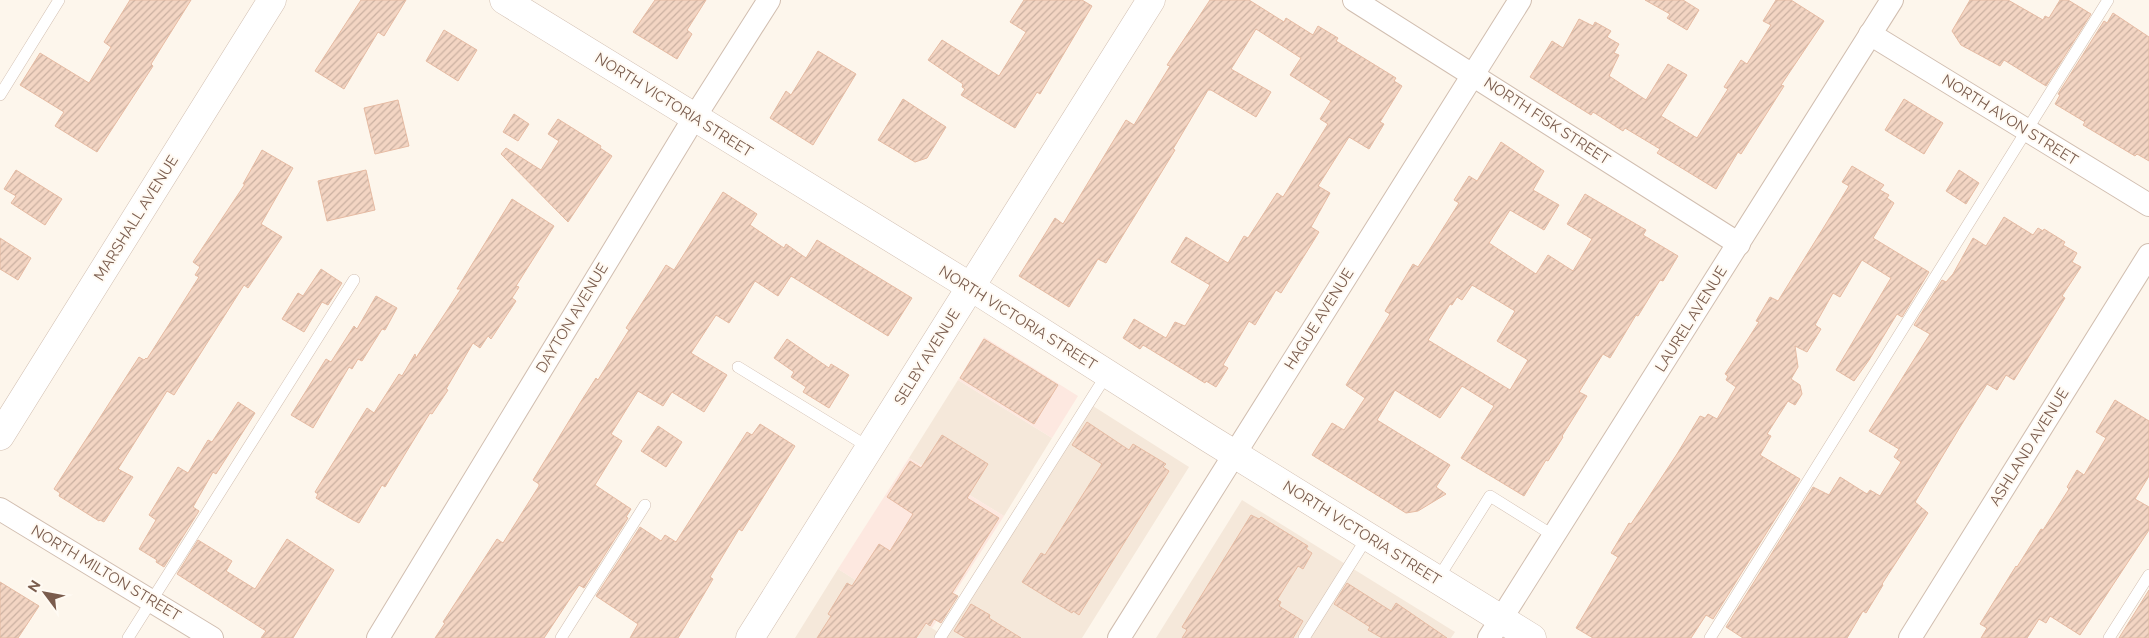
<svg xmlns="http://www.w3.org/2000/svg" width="2149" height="638" font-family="Raleway,sans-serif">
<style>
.residential{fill:#f5e8da}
.commercial{fill:#fde8e0}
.building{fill:url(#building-hatch);stroke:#e6bba3;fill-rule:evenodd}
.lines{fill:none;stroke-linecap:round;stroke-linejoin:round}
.service-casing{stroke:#d1beb0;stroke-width:12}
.minor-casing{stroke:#d1beb0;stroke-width:24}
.tertiary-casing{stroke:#d1beb0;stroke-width:29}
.service{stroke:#fff;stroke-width:11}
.minor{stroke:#fff;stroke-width:22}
.tertiary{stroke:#fff;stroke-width:28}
.labels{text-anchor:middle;stroke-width:4;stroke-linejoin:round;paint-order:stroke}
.street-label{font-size:15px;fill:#7a5c4d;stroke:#fffaf3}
</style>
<defs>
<pattern id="building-hatch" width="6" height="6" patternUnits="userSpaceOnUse" patternTransform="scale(1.25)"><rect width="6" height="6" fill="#f3d5c3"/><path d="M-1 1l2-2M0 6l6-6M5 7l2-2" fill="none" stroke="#cab0a1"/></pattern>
</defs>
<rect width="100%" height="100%" fill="#fdf6ec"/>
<!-- residential -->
<g class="residential">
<polygon points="958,380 1052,438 1004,516 909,458"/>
<polygon points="1093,406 1189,467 1082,638 795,638 838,569 946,637"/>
<polygon points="1242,500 1455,632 1451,638 1156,638"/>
</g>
<!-- commercial -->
<g class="commercial">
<polygon points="984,337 1078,396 1052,438 958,380"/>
<polygon points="909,458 1004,516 932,628 838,569"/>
</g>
<!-- building -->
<g class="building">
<polygon points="130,0 191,0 151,64 153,66 97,152 55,126 64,112 20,85 40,53 89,83 111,47 104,42"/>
<polygon points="361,0 406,0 384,36 378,32 344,89 315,71"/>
<polygon points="655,0 706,0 687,30 692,34 677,59 633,32"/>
<polygon points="1024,0 1082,0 1092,6 1040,94 1037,92 1015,128 961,95 965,89 962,87 963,84 928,60 942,40 999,76 1026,32 1010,22"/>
<polygon points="1210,0 1249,0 1284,22 1286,18 1313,35 1318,26 1338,38 1336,41 1396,78 1394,81 1402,86 1380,122 1384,124 1369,149 1349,137 1318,186 1330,193 1311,227 1319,232 1281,293 1276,290 1255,325 1249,321 1223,365 1228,368 1216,387 1206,381 1205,383 1143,345 1140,349 1123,338 1134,319 1166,338 1175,322 1185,326 1210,285 1171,262 1186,237 1228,263 1244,236 1248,238 1277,193 1283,197 1328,124 1320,119 1331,101 1290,75 1301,58 1256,29 1231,69 1271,92 1256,117 1211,90 1208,90 1173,149 1175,150 1106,263 1098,259 1069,307 1019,276 1055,218 1063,224 1126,120 1134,125 1170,66 1167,65"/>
<polygon points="1645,0 1683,0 1699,10 1687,30 1667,18 1670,14"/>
<polygon points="1776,0 1791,0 1824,21 1781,85 1784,86 1741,154 1738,152 1716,189 1657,153 1660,149 1625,128 1623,131 1593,112 1591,115 1530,77 1552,41 1563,48 1579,19 1593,26 1595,22 1611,31 1607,37 1619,44 1614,53 1619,55 1609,76 1646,100 1668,64 1687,75 1661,116 1697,138 1728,89 1724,87 1741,60 1747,64 1771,25 1763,21"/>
<polygon points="1970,0 2008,0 2043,20 2045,16 2049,18 2060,0 2068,0 2091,14 2046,86 2004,60 2000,66 1961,45 1952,31"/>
<polygon points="2113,13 2149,37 2149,161 2137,154 2135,156 2083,125 2085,122 2055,104 2060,95 2058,94 2104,21 2107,23"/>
<polygon points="444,30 477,50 458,81 426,61"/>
<polygon points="818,51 856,74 813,145 770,118 786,91 791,95"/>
<polygon points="903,99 946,127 927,158 915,162 878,140"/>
<polygon points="1904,99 1943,123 1924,154 1885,130"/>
<polygon points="398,100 409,146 375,154 364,108"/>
<polygon points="514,114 529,124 518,141 503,132"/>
<polygon points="558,119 601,146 600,148 612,156 568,222 501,154 506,148 541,170 559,141 548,134"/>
<path d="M1501,142l43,29 -11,19 26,15 -15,25 -34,-20 -21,33 47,31 12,-19 25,16 19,-32 -25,-15 18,-30 61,36 -3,5 35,21 -15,25 -3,-1 -22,36 -2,-1 -26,43 -7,-4 -24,38 8,4 -25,40 1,1 -15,24 -2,-1 -22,36 -63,-38 33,-52 -32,-20 -22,32 -45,-28 -18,30 73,45 -14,22 10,7 -28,17 -12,2 -94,-58 20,-32 12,7 21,-32 -19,-13 44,-71 -5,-3 28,-47 5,3 10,-15 31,-49 -5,-3 15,-24 8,5zM1472,285l43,26 -18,30 31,19 -18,30 -82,-50 22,-36 2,1 5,-8 5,3z"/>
<polygon points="262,150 293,168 261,224 282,237 248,288 244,285 174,395 167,391 118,469 133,477 104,522 100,520 99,521 59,496 60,493 54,489 139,357 144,360 146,358 147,359 199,277 195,275 200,267 193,262 245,184 243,184"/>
<polygon points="1852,166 1884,185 1880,190 1889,195 1887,198 1894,203 1873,238 1929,272 1902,317 1897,314 1869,360 1854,381 1836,370 1891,278 1862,260 1840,297 1833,293 1815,325 1821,329 1807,352 1795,346 1798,367 1791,379 1800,385 1802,394 1795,405 1788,401 1767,434 1771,436 1760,455 1800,479 1713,619 1706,615 1691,638 1593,638 1576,628 1618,557 1611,553 1629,523 1631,524 1677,454 1700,416 1705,418 1708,414 1717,419 1736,387 1726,380 1728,376 1725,374 1759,322 1756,321 1770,297 1778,301 1824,227 1849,186 1842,182"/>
<polygon points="16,170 62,199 45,225 11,203 16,196 4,189"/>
<polygon points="366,170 375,210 327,221 318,181"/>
<polygon points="1959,170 1979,183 1966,204 1946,191"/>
<polygon points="723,192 757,214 750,225 784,248 786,244 806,258 817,240 912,298 888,336 791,276 778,296 755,281 729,323 716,315 691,353 727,375 704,412 672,392 663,406 638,391 611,434 622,441 595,485 631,509 626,517 628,518 584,588 579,585 544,638 435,638 445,623 443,622 497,539 503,543 539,486 539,484 533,480 580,403 596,378 598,380 629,330 626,328 651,289 666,265 674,270"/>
<polygon points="512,199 554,226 516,286 519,287 512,298 516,301 491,339 488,336 480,348 473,343 446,389 448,390 432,414 430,413 385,487 382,485 359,523 353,520 316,498 318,494 315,492 367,408 374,413 399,374 402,376 415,354 416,358 427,341 461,289 457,289"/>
<polygon points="2004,217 2033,235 2038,228 2043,231 2044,229 2065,242 2063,245 2077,253 2072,262 2081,267 2062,296 2065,298 2014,380 2006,375 1997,390 1987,384 1960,427 1915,502 1928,513 1882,584 1883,585 1866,613 1863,611 1847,638 1743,638 1726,627 1813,487 1829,495 1840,477 1867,494 1870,490 1880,496 1901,462 1894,457 1899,449 1869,431 1930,334 1914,325 1942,280 1946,282 1953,274 1973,238 1986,246"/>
<polygon points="0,238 31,258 18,280 0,269"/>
<polygon points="321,269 342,283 328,305 322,302 304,332 282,319 298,293 303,296"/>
<polygon points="376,296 397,308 385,330 382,329 362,361 358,359 352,369 349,367 313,428 291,415 326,359 331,362 354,326 357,329"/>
<polygon points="787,339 829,368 831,364 849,375 829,408 803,392 806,387 791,377 794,372 774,358"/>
<polygon points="984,339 1058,385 1034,424 960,378"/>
<polygon points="2115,400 2149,421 2149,476 2135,499 2149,507 2149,530 2080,635 2050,616 2046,623 2039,619 2027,638 1981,638 1987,628 1980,624 2016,566 2017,567 2041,529 2043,530 2069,489 2067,487 2077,470 2084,475 2106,438 2096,432"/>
<polygon points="238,402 255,413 216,474 213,472 193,507 199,511 164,567 156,562 157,560 139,549 156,520 149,515 178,467 188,473 208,440 212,442"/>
<polygon points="1087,422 1129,450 1133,444 1166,464 1163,467 1169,471 1079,615 1073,611 1072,613 1022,582 1041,553 1045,555 1102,464 1072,445"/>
<polygon points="760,424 795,446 742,531 739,529 710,577 713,579 678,638 630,638 638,624 596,596 640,527 661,541 665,535 676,542 747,432 752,435"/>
<polygon points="658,426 682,442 666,467 641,451"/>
<polygon points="942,435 988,464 967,498 999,518 952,593 958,596 941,623 934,619 930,626 926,623 916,638 817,638 831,616 828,614 847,583 852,586 879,544 890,551 913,514 887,497 910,461 921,468"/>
<polygon points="1251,515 1259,519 1261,517 1308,546 1306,549 1312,553 1303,569 1298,566 1277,600 1281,602 1279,606 1303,621 1293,638 1182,638 1187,630 1182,627"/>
<polygon points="287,539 334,570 293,638 261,638 266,631 177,574 198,540 232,561 226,571 255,589"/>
<polygon points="0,582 39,606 18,638 0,638"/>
<polygon points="1347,583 1391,611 1396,603 1447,638 1382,638 1368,630 1370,627 1334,604"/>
<polygon points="2149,590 2149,638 2119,638"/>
<polygon points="971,604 990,615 989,618 1021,638 966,638 954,631"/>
</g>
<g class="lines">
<defs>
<g id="service">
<polyline points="0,95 59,0"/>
<polyline points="738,367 870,448"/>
<polyline points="1437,580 1490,496 1554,536"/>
<polyline points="128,638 354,280"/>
<polyline points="561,638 645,505"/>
<polyline points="940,638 1107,374"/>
<polyline points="1304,638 1368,536"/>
<polyline points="1710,638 2108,0"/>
<polyline points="2109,638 2149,575"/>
</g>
<g id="minor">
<polyline points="1354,0 1739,244"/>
<polyline points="1870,34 2149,205"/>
<polyline points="0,509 212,638"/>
<polyline points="378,638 694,118 769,0"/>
<polyline points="1119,638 1520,0"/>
<polyline points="1489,638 1892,0"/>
<polyline points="1910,638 2149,255"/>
</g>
<g id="tertiary">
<polyline points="504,0 971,287 1210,439 1532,638"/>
<polyline points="0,436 272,0"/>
<polyline points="750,638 1151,0"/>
</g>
</defs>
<!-- service casing -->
<use href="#service" class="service-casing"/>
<!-- minor casing -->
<use href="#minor" class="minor-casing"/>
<!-- tertiary casing -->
<use href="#tertiary" class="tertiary-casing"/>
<!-- service -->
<use href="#service" class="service"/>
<!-- minor -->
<use href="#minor" class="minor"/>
<!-- tertiary -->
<use href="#tertiary" class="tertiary"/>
</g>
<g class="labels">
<!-- street labels -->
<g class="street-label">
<text transform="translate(674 105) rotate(32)" y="5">NORTH VICTORIA STREET</text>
<text transform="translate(2010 120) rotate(32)" y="5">NORTH AVON STREET</text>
<text transform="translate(1547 121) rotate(33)" y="5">NORTH FISK STREET</text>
<text transform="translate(136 218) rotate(-58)" y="5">MARSHALL AVENUE</text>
<text transform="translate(572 318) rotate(-59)" y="5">DAYTON AVENUE</text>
<text transform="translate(1018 318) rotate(32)" y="5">NORTH VICTORIA STREET</text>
<text transform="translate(1319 319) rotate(-58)" y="5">HAGUE AVENUE</text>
<text transform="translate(1691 319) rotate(-58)" y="5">LAUREL AVENUE</text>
<text transform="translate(927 357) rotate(-58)" y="5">SELBY AVENUE</text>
<text transform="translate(2029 447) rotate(-58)" y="5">ASHLAND AVENUE</text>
<text transform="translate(1362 533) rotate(32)" y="5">NORTH VICTORIA STREET</text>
<text transform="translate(106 573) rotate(31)" y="5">NORTH MILTON STREET</text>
</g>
</g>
<!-- north arrow -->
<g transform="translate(45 593) rotate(302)" stroke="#fffaf3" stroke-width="4" paint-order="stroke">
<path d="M0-4L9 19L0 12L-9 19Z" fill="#7a5c4d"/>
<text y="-8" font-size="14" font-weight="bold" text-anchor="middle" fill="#7a5c4d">N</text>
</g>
</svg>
